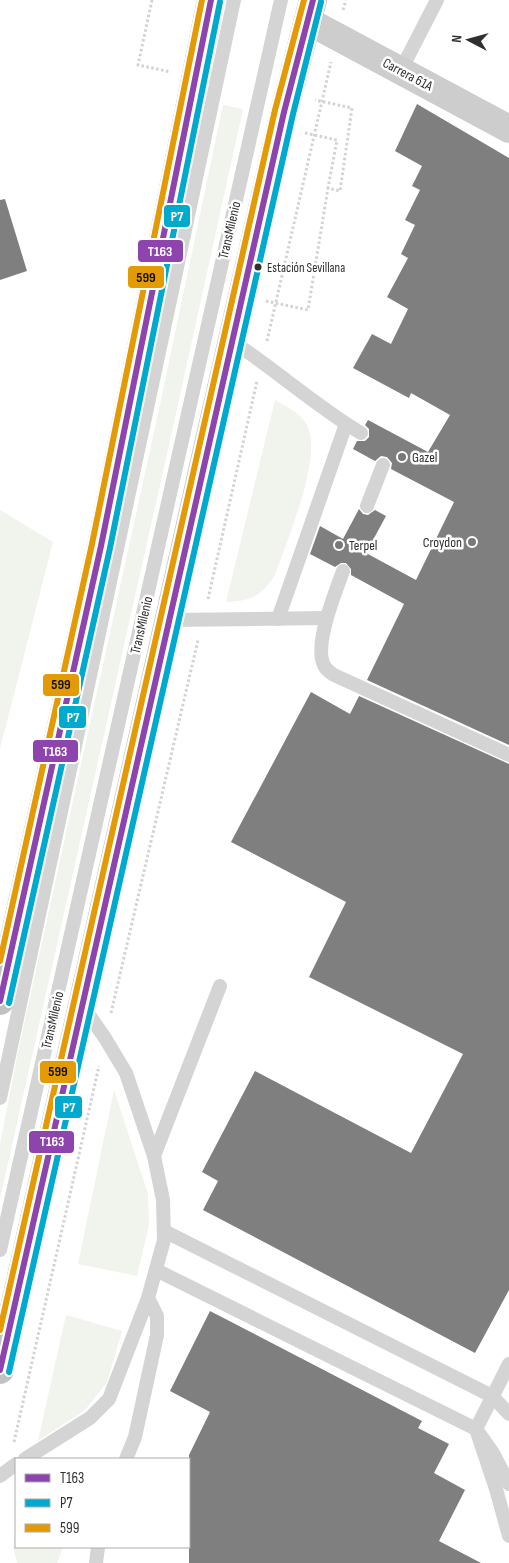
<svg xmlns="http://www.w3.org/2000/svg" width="509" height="1563" font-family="'Sofia Sans Condensed',sans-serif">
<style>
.green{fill:#f1f3ed}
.building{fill:#7f7f7f}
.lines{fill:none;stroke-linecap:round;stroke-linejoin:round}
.path{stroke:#d3d3d3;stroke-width:3;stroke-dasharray:2.5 2.5;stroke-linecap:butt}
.lane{stroke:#d4d4d4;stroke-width:14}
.secondary{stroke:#cdcdcd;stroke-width:28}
.highway{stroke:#c1c1c1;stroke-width:28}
.bus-1-casing{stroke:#fff;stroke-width:10}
.bus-2-casing{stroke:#fff;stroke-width:10}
.bus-3-casing{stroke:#fff;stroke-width:10}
.bus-1{stroke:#8e44ad;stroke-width:6}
.bus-2{stroke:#00a9ce;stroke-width:6}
.bus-3{stroke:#e39a05;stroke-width:6}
.bus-dot{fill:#2f2f2f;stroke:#fff;stroke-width:2}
.poi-dot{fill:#787878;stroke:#fff;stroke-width:2}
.labels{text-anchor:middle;stroke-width:5;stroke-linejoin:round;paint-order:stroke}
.bus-label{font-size:13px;fill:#2f2f2f;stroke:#fff;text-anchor:start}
.street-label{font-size:14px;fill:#2f2f2f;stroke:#fff}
.poi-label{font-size:14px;fill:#2f2f2f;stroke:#fff;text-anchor:start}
.line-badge{stroke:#fff;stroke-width:2}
.badge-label{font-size:14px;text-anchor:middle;font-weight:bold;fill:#fff}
.pale-badge-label{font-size:14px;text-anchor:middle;font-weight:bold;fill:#111}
</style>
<rect width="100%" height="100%" fill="#fff"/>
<!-- green -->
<g class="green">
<polygon points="223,105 243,109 175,418 0,1199 0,1144 18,1052 158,414"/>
<path d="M275,400c12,7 30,15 34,30 11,34 -22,110 -34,145 -15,22 -22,25 -49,27z"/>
<polygon points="0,510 53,542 0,749"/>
<polygon points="114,1090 148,1194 149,1225 137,1276 78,1264"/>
<polygon points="66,1315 122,1331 107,1382 85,1410 38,1441"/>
<polygon points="16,1536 16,1547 63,1547 57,1563 17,1563 13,1547"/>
</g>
<!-- building -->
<g class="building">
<polygon points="417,104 509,158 509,745 367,680 404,604 351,575 351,569 346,563 341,563 335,567 310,554 320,526 343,539 359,509 363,514 368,515 375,510 386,516 366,553 416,580 454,502 391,469 392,463 387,457 381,456 375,461 353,449 357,441 365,441 369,437 369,429 365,425 368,420 428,452 450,415 411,393 409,398 353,368 372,334 391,344 408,309 387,297 408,258 401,254 415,225 405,220 420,190 412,186 422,166 395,151"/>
<polygon points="5,199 27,271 0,280 0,200"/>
<polygon points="311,692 350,714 359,696 509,764 509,1290 475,1353 203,1210 218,1181 202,1172 255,1071 411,1153 463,1054 309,977 346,902 231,842"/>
<polygon points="210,1311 422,1421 418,1428 449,1444 434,1473 465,1490 439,1541 481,1563 189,1563 189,1455 210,1412 170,1391"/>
</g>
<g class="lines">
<!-- path -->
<g class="path">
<polyline points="152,0 138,65 171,72"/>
<polyline points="343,10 346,0"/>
<polyline points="305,133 337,140 328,188"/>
<polyline points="266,301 308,310 328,188 340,191 352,108 315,100"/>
<polyline points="267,341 331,62"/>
<polyline points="208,599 257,381"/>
<polyline points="111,1013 198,640"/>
<polyline points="14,1442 99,1066"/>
</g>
<!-- lane -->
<g class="lane">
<polyline points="401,70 437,0"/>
<path d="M232,341c44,29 85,66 129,92"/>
<polyline points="367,506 383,465"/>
<path d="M343,571c-7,20 -31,77 -18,96 2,3 6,6 9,8l175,80"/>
<polyline points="278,619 346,424"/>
<polyline points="169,620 326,618"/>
<polyline points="0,1098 234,0"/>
<polyline points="154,1156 220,986"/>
<polyline points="164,1231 492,1396 509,1414"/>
<polyline points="0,1250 281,0"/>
<polyline points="156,1270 476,1429 493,1453 509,1484"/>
<polyline points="509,1364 476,1429 496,1489 509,1536"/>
<polyline points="25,1459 90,1418 109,1399 148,1298 164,1240 163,1200 154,1156 126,1073 105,1038 82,1005"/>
<polyline points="126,1459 135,1437 157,1335 157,1316 148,1298"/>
<polyline points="0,1476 16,1464"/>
<polyline points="96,1563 98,1547"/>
</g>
<!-- secondary -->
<polyline class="secondary" points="308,21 509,129"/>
<!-- highway -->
<g class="highway">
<polyline points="0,1001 101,546 211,0"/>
<polyline points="0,1370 205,458 284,112 313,0"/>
</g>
<defs>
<g id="bus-1">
<polyline points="0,1001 101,546 211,0"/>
<polyline points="0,1370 284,112 313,0"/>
</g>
<g id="bus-2">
<polyline points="9,1003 110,548 220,2"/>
<polyline points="9,1372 293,114 321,2"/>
</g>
<g id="bus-3">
<polyline points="0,961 92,544 202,0"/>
<polyline points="0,1330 275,110 304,0"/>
</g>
</defs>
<!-- bus-1 casing -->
<use href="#bus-1" class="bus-1-casing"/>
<!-- bus-2 casing -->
<use href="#bus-2" class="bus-2-casing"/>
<!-- bus-3 casing -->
<use href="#bus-3" class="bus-3-casing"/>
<!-- bus-1 -->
<use href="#bus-1" class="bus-1"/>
<!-- bus-2 -->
<use href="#bus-2" class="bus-2"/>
<!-- bus-3 -->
<use href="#bus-3" class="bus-3"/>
</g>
<!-- markers -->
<circle class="bus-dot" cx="258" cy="267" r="4.5"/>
<g class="poi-dot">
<circle cx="402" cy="457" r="5"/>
<circle cx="472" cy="542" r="5"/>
<circle cx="339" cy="545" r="5"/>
</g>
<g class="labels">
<!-- bus labels -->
<g class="bus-label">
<text x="267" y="272">Estación Sevillana</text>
</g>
<!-- street labels -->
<g class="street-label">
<text transform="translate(408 74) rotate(28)" y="5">Carrera 61A</text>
<text transform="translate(229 230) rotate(-77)" y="5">TransMilenio</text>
<text transform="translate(141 625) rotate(-77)" y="5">TransMilenio</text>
<text transform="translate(52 1020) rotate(-77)" y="5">TransMilenio</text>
</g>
<!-- poi labels -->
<g class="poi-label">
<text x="412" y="462">Gazel</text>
<text x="462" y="547" text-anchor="end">Croydon</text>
<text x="349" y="550">Terpel</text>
</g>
</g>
<g class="line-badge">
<rect x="163" y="204" width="28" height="24" rx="5" fill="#00a9ce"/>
<rect x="137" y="239" width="47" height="24" rx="5" fill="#8e44ad"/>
<rect x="127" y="265" width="38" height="24" rx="5" fill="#e39a05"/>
<rect x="42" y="673" width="38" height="24" rx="5" fill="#e39a05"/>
<rect x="58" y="705" width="29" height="24" rx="5" fill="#00a9ce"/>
<rect x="32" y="739" width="47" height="24" rx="5" fill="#8e44ad"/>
<rect x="39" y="1060" width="38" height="24" rx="5" fill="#e39a05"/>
<rect x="54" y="1095" width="29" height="24" rx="5" fill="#00a9ce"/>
<rect x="28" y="1130" width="47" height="24" rx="5" fill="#8e44ad"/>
</g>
<g class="badge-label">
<text x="177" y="221">P7</text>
<text x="160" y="256">T163</text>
<text x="73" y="722">P7</text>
<text x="55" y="756">T163</text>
<text x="69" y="1112">P7</text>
<text x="52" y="1146">T163</text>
</g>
<g class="pale-badge-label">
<text x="146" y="282">599</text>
<text x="61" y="689">599</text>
<text x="58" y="1076">599</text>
</g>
<!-- legend -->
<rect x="15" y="1458" width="175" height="90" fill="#ffffff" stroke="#acacac"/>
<rect x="25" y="1474" width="25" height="8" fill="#8e44ad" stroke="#acacac"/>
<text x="60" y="1483" font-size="15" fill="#2f2f2f">T163</text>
<rect x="25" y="1499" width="25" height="8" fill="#00a9ce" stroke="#acacac"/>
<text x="60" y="1508" font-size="15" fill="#2f2f2f">P7</text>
<rect x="25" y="1524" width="25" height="8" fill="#e39a05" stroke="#acacac"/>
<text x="60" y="1533" font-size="15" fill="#2f2f2f">599</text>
<!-- north arrow -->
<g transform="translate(469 40) rotate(276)" stroke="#ffffff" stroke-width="4" paint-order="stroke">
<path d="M0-4L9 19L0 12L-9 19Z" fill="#2f2f2f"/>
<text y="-8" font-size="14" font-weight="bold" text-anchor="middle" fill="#2f2f2f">N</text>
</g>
</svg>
